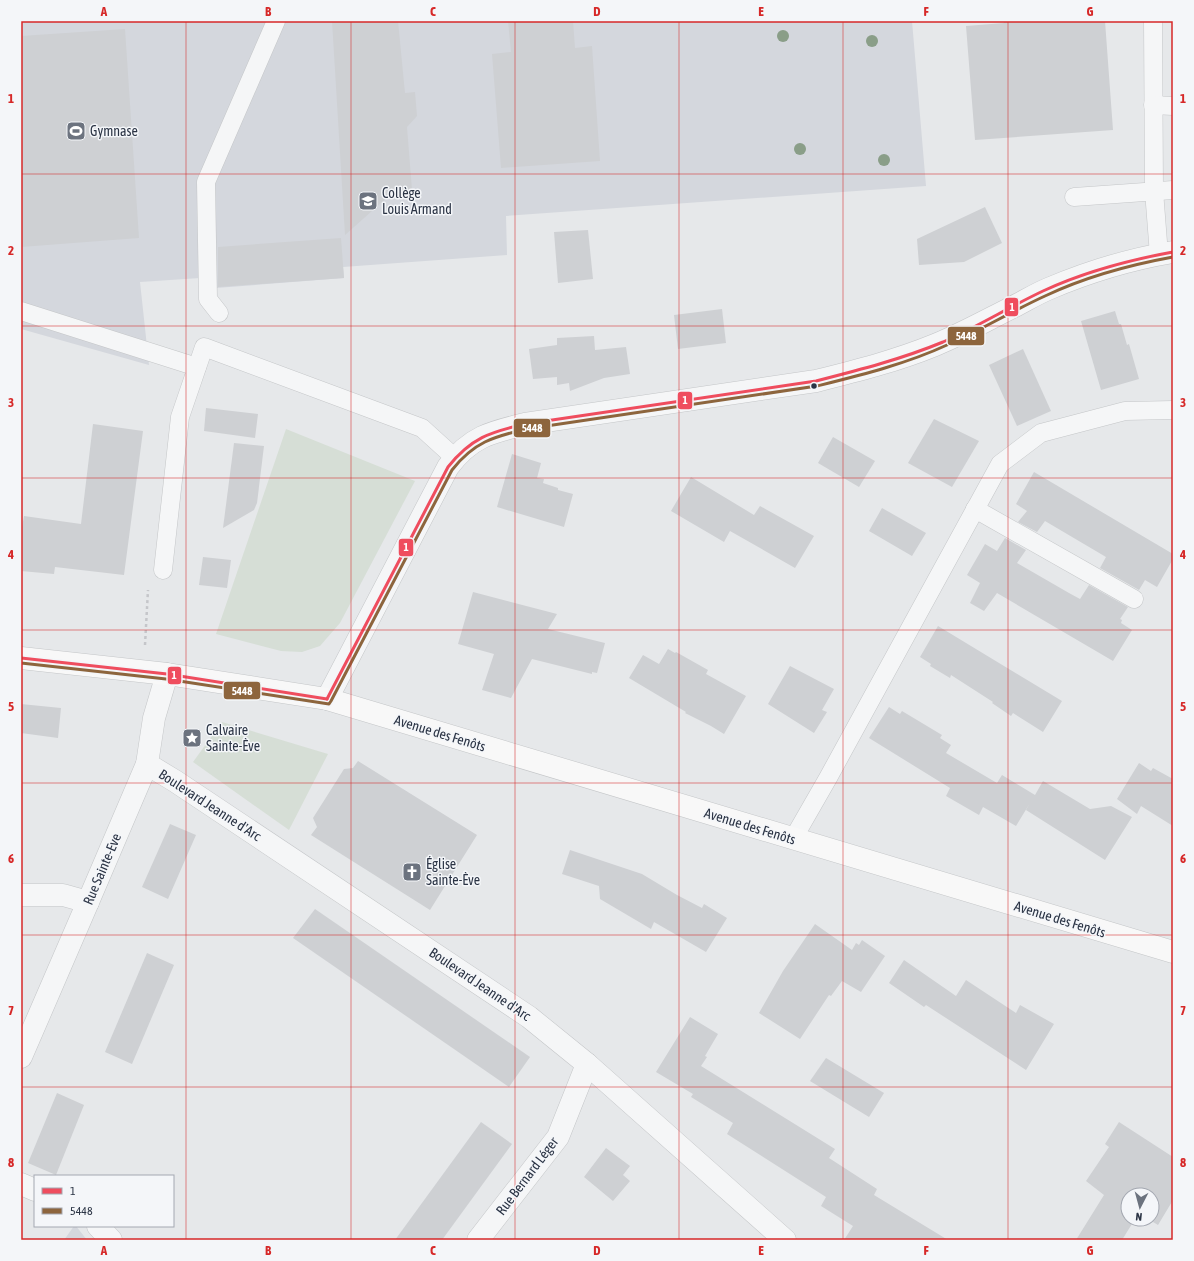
<svg xmlns="http://www.w3.org/2000/svg" width="1194" height="1261" font-family="'Asap Condensed',sans-serif">
<style>
.built{fill:#d4d7dd}
.green{fill:#d6ded6}
.building{fill:#ced0d3}
.lines{fill:none;stroke-linecap:round;stroke-linejoin:round}
.service-casing{stroke:#c4c6c8;stroke-width:19}
.minor-casing{stroke:#c4c6c8;stroke-width:23}
.tertiary-casing{stroke:#c4c6c8;stroke-width:23}
.secondary-casing{stroke:#c4c6c8;stroke-width:23}
.path{stroke:#c5c6ca;stroke-width:2.5;stroke-dasharray:3 3;stroke-linecap:butt}
.service{stroke:#f5f6f7;stroke-width:18}
.minor{stroke:#f5f6f7;stroke-width:22}
.tertiary{stroke:#f5f6f7;stroke-width:22}
.secondary{stroke:#f8f8f8;stroke-width:22}
.bus-1-casing{stroke:#f4f6f9;stroke-width:6}
.bus-2-casing{stroke:#f4f6f9;stroke-width:6}
.bus-1{stroke:#ef4d5e;stroke-width:3}
.bus-2{stroke:#8d653d;stroke-width:3}
.tree{fill:#8a9e88}
.grid{fill:none;stroke:#d62828;stroke-width:1;stroke-opacity:0.55}
.bus-dot{fill:#2b3445;stroke:#f4f6f9;stroke-width:1.5}
.labels{text-anchor:middle;stroke-width:3;stroke-linejoin:round;paint-order:stroke}
.poi-label{font-size:14px;fill:#2b3445;stroke:#f4f6f9;text-anchor:start}
.street-label{font-size:14px;fill:#2b3445;stroke:#f4f6f9}
.line-badge{stroke:#f4f6f9;stroke-width:1.5}
.badge-label{font-size:11px;text-anchor:middle;font-weight:bold;fill:#fff}
.neatline{fill:none;stroke:#d62828;stroke-width:1.5}
.grid-label{font-size:13px;text-anchor:middle;font-weight:bold;fill:#d62828}
</style>
<rect width="100%" height="100%" fill="#e6e8ea"/>
<!-- built -->
<g class="built">
<polygon points="21,21 912,21 926,186 506,216 507,255 343,267 344,278 216,288 215,277 140,282 149,365 21,329"/>
<polygon points="74,1226 76,1226 87,1240 64,1240"/>
</g>
<!-- green -->
<g class="green">
<polygon points="286,429 415,481 340,623 320,646 302,652 281,651 216,634"/>
<polygon points="222,722 328,754 289,830 193,762"/>
</g>
<!-- building -->
<g class="building">
<polygon points="332,21 398,21 405,93 415,92 417,116 407,127 412,190 391,194 345,235"/>
<polygon points="508,21 573,21 575,48 592,46 600,161 501,168 492,54 511,52"/>
<polygon points="1003,21 1105,21 1113,130 975,140 966,26 1004,23"/>
<polygon points="125,29 139,238 21,247 21,36"/>
<polygon points="985,207 1002,243 964,262 919,265 917,239"/>
<polygon points="588,230 593,279 558,283 554,232"/>
<polygon points="341,238 344,278 218,287 218,247"/>
<polygon points="722,309 726,343 678,349 674,315"/>
<polygon points="1115,311 1119,324 1121,324 1127,345 1129,344 1139,379 1101,390 1081,321"/>
<polygon points="594,336 595,350 626,347 630,374 604,378 570,391 569,383 557,385 557,377 533,379 529,349 557,345 557,338"/>
<polygon points="1023,349 1051,411 1017,426 989,365"/>
<polygon points="206,408 258,414 255,438 204,431"/>
<polygon points="934,419 979,441 952,487 908,463"/>
<polygon points="93,424 143,431 124,575 55,567 54,574 21,571 21,533 24,516 81,524"/>
<polygon points="833,437 875,461 859,487 818,463"/>
<polygon points="234,443 264,446 257,503 254,510 223,528"/>
<polygon points="512,454 541,463 537,478 544,479 543,483 558,488 558,490 573,494 564,527 497,507"/>
<polygon points="1034,472 1173,554 1173,559 1157,587 1145,580 1139,590 1100,568 1106,557 1045,521 1037,532 1018,522 1027,511 1016,504"/>
<polygon points="691,477 754,515 760,506 814,536 795,568 730,531 724,542 671,511"/>
<polygon points="882,508 926,533 912,556 869,531"/>
<polygon points="1005,538 1026,550 1017,563 1069,593 1080,599 1089,585 1128,607 1120,619 1122,620 1121,623 1132,630 1113,661 997,593 984,611 970,603 980,583 967,575 985,544 997,551"/>
<polygon points="203,557 231,560 227,588 199,585"/>
<polygon points="473,592 557,614 548,629 605,643 597,673 592,672 592,674 532,659 511,698 482,690 494,654 458,644"/>
<polygon points="938,626 1062,701 1043,732 1013,713 1011,716 992,703 993,702 951,675 950,678 930,666 931,664 920,657"/>
<polygon points="668,649 675,653 676,652 708,670 706,674 746,696 724,734 711,726 685,713 686,712 629,678 643,655 659,664"/>
<polygon points="790,666 834,689 822,710 827,712 814,733 768,704"/>
<polygon points="21,704 61,708 58,738 21,733"/>
<polygon points="889,707 900,714 902,711 942,735 940,738 951,745 946,753 997,783 1002,775 1035,795 1043,781 1090,809 1111,806 1132,817 1105,860 1026,810 1030,803 1016,826 983,807 979,815 946,796 950,788 869,738"/>
<polygon points="358,761 477,835 430,910 311,835 317,827 313,818 344,769 353,768"/>
<polygon points="1139,763 1151,771 1153,768 1173,779 1173,826 1141,806 1137,814 1117,799"/>
<polygon points="170,824 196,835 168,899 142,887"/>
<polygon points="570,850 642,874 677,895 702,908 704,904 727,918 706,952 654,922 651,929 600,899 599,886 562,874"/>
<polygon points="315,909 530,1057 509,1087 293,938"/>
<polygon points="815,924 852,950 856,943 859,945 862,940 885,956 861,992 842,981 831,996 829,995 800,1039 759,1013 783,971"/>
<polygon points="147,953 174,965 132,1064 105,1052"/>
<polygon points="904,960 956,996 966,980 1016,1013 1020,1005 1054,1024 1026,1070 926,1005 924,1007 889,983"/>
<polygon points="690,1017 718,1034 705,1056 707,1057 701,1066 835,1149 829,1158 877,1189 874,1195 948,1240 844,1240 853,1226 821,1206 826,1197 727,1134 733,1123 691,1097 693,1094 656,1072"/>
<polygon points="826,1058 884,1093 869,1117 810,1081"/>
<polygon points="57,1093 84,1105 56,1175 28,1163"/>
<polygon points="481,1122 512,1144 442,1240 395,1240"/>
<polygon points="1119,1122 1173,1157 1173,1200 1158,1225 1148,1219 1152,1219 1152,1195 1128,1195 1128,1219 1135,1219 1122,1240 1076,1240 1104,1195 1086,1181 1109,1147 1105,1144"/>
<polygon points="606,1148 630,1166 623,1175 630,1181 613,1201 584,1177"/>
</g>
<g class="lines">
<defs>
<g id="service">
<polyline points="1153,21 1154,191 1159,255"/>
<polyline points="1153,105 1173,106"/>
<polyline points="1074,197 1173,190"/>
<polyline points="21,311 197,367"/>
<polyline points="219,313 208,299 206,182 276,21"/>
<polyline points="975,509 1134,599"/>
<polyline points="163,570 180,417 204,347 422,428 455,458"/>
<polyline points="793,839 828,778 1000,464 1041,433 1125,411 1173,410"/>
</g>
<g id="minor">
<polyline points="147,764 175,781 529,1017 587,1064 785,1240"/>
<polyline points="21,895 63,895 88,902"/>
<polyline points="21,1057 88,902 147,764 154,718 167,674"/>
<polyline points="21,1184 35,1190"/>
<polyline points="98,1226 111,1240"/>
<polyline points="478,1240 558,1137 587,1064"/>
</g>
<path id="tertiary" d="M327,699l121,-232c22,-30 43,-35 77,-43l291,-43c40,-10 80,-20 119,-36 27,-11 52,-25 78,-38 12,-6 23,-13 35,-18 40,-17 83,-30 125,-37"/>
<polyline id="secondary" points="21,658 167,674 327,699 1173,952"/>
</defs>
<!-- service casing -->
<use href="#service" class="service-casing"/>
<!-- minor casing -->
<use href="#minor" class="minor-casing"/>
<!-- tertiary casing -->
<use href="#tertiary" class="tertiary-casing"/>
<!-- secondary casing -->
<use href="#secondary" class="secondary-casing"/>
<!-- path -->
<polyline class="path" points="145,645 148,590"/>
<!-- service -->
<use href="#service" class="service"/>
<!-- minor -->
<use href="#minor" class="minor"/>
<!-- tertiary -->
<use href="#tertiary" class="tertiary"/>
<!-- secondary -->
<use href="#secondary" class="secondary"/>
<defs>
<g id="bus-1">
<polyline points="21,658 167,674 327,699"/>
<path d="M327,699l121,-232c23,-29 42,-35 77,-43l291,-43c43,-11 86,-22 127,-39 34,-15 66,-35 100,-51 41,-19 86,-31 130,-39"/>
</g>
<path id="bus-2" d="M21,663l145,16 163,25 2,-3 121,-231c22,-28 41,-33 74,-41l291,-43c44,-11 89,-22 130,-41 34,-15 65,-34 98,-49 40,-19 84,-31 128,-39"/>
</defs>
<!-- bus-1 casing -->
<use href="#bus-1" class="bus-1-casing"/>
<!-- bus-2 casing -->
<use href="#bus-2" class="bus-2-casing"/>
<!-- bus-1 -->
<use href="#bus-1" class="bus-1"/>
<!-- bus-2 -->
<use href="#bus-2" class="bus-2"/>
</g>
<!-- trees -->
<g class="tree">
<circle cx="783" cy="36" r="6"/>
<circle cx="872" cy="41" r="6"/>
<circle cx="800" cy="149" r="6"/>
<circle cx="884" cy="160" r="6"/>
</g>
<!-- grid -->
<path class="grid" d="M186,21v1219M351,21v1219M515,21v1219M679,21v1219M843,21v1219M1008,21v1219M21,174h1152M21,326h1152M21,478h1152M21,630h1152M21,783h1152M21,935h1152M21,1087h1152"/>
<!-- icons -->
<defs>
<symbol id="stadium-square" viewBox="-11 -11 22 22"><rect x="-9" y="-9" width="18" height="18" rx="4" fill="#6c737f" stroke="#f4f6f9"/><path d="M0-5a6.5 5 0 1 0 0 10a6.5 5 0 1 0 0-10ZM-3.5-1.8h7v3.6h-7Z" fill="#fff"/></symbol>
<symbol id="school-square" viewBox="-11 -11 22 22"><rect x="-9" y="-9" width="18" height="18" rx="4" fill="#6c737f" stroke="#f4f6f9"/><path d="M0-5L7-2L0 1L-7-2ZM-4 1L0 2.5L4 1V4Q0 6-4 4Z" fill="#fff"/></symbol>
<symbol id="sight-square" viewBox="-11 -11 22 22"><rect x="-9" y="-9" width="18" height="18" rx="4" fill="#6c737f" stroke="#f4f6f9"/><path d="M0-6L1.8-2.2L6-1.7L2.9 1.2L3.7 5.4L0 3.3L-3.7 5.4L-2.9 1.2L-6-1.7L-1.8-2.2Z" fill="#fff"/></symbol>
<symbol id="church-square" viewBox="-11 -11 22 22"><rect x="-9" y="-9" width="18" height="18" rx="4" fill="#6c737f" stroke="#f4f6f9"/><path d="M-1.2-6h2.4v3.5h3.3v2.4h-3.3V6h-2.4V-.1h-3.3v-2.4h3.3Z" fill="#fff"/></symbol>
</defs>
<g fill-rule="evenodd">
<use href="#stadium-square" x="65" y="120" width="22" height="22"/>
<use href="#school-square" x="357" y="190" width="22" height="22"/>
<use href="#sight-square" x="181" y="727" width="22" height="22"/>
<use href="#church-square" x="401" y="861" width="22" height="22"/>
</g>
<!-- markers -->
<circle class="bus-dot" cx="814" cy="386" r="3.5"/>
<g class="labels">
<!-- poi labels -->
<g class="poi-label">
<text x="90" y="136">Gymnase</text>
<text x="382" y="198">Collège<tspan x="382" dy="16">Louis Armand</tspan></text>
<text x="206" y="735">Calvaire<tspan x="206" dy="16">Sainte-Ève</tspan></text>
<text x="426" y="869">Église<tspan x="426" dy="16">Sainte-Ève</tspan></text>
</g>
<!-- street labels -->
<g class="street-label">
<text transform="translate(440 733) rotate(17)" y="5">Avenue des Fenôts</text>
<text transform="translate(210 805) rotate(33)" y="5">Boulevard Jeanne d'Arc</text>
<text transform="translate(750 826) rotate(17)" y="5">Avenue des Fenôts</text>
<text transform="translate(102 869) rotate(-67)" y="5">Rue Sainte-Eve</text>
<text transform="translate(1060 919) rotate(17)" y="5">Avenue des Fenôts</text>
<text transform="translate(480 984) rotate(34)" y="5">Boulevard Jeanne d'Arc</text>
<text transform="translate(527 1176) rotate(-53)" y="5">Rue Bernard Léger</text>
</g>
</g>
<g class="line-badge">
<rect x="1004" y="297" width="15" height="20" rx="4" fill="#ef4d5e"/>
<rect x="947" y="326" width="38" height="20" rx="4" fill="#8d653d"/>
<rect x="677" y="391" width="16" height="19" rx="4" fill="#ef4d5e"/>
<rect x="513" y="418" width="38" height="20" rx="4" fill="#8d653d"/>
<rect x="398" y="538" width="16" height="19" rx="4" fill="#ef4d5e"/>
<rect x="167" y="666" width="15" height="19" rx="4" fill="#ef4d5e"/>
<rect x="223" y="681" width="38" height="19" rx="4" fill="#8d653d"/>
</g>
<g class="badge-label">
<text x="1012" y="311">1</text>
<text x="966" y="340">5448</text>
<text x="685" y="404">1</text>
<text x="532" y="432">5448</text>
<text x="406" y="551">1</text>
<text x="174" y="679">1</text>
<text x="242" y="695">5448</text>
</g>
<!-- border -->
<rect width="1194" height="1261" fill="none" stroke="#f4f6f9" stroke-width="44"/>
<!-- legend -->
<rect x="34" y="1175" width="140" height="52" fill="#f4f6f9" stroke="#a4a8b1"/>
<rect x="42" y="1188" width="20" height="6" fill="#ef4d5e" stroke="#a4a8b1"/>
<text x="70" y="1195" font-size="12" fill="#2b3445">1</text>
<rect x="42" y="1208" width="20" height="6" fill="#8d653d" stroke="#a4a8b1"/>
<text x="70" y="1215" font-size="12" fill="#2b3445">5448</text>
<!-- north arrow -->
<g transform="translate(1140 1207) rotate(186)"><circle r="19" fill="#f4f6f9" stroke="#a4a8b1"/>
<path d="M0-3L7 15L0 10L-7 15Z" fill="#6c737f"/>
<text y="-6" font-size="11" font-weight="bold" text-anchor="middle" fill="#2b3445">N</text>
</g>
<rect x="22" y="22" width="1150" height="1217" class="neatline"/>
<g class="grid-label">
<text x="104" y="16">A</text>
<text x="268" y="16">B</text>
<text x="433" y="16">C</text>
<text x="597" y="16">D</text>
<text x="761" y="16">E</text>
<text x="926" y="16">F</text>
<text x="1090" y="16">G</text>
<text x="11" y="103">1</text>
<text x="1183" y="103">1</text>
<text x="11" y="255">2</text>
<text x="1183" y="255">2</text>
<text x="11" y="407">3</text>
<text x="1183" y="407">3</text>
<text x="11" y="559">4</text>
<text x="1183" y="559">4</text>
<text x="11" y="711">5</text>
<text x="1183" y="711">5</text>
<text x="11" y="863">6</text>
<text x="1183" y="863">6</text>
<text x="11" y="1015">7</text>
<text x="1183" y="1015">7</text>
<text x="11" y="1167">8</text>
<text x="1183" y="1167">8</text>
<text x="104" y="1255">A</text>
<text x="268" y="1255">B</text>
<text x="433" y="1255">C</text>
<text x="597" y="1255">D</text>
<text x="761" y="1255">E</text>
<text x="926" y="1255">F</text>
<text x="1090" y="1255">G</text>
</g>
</svg>
